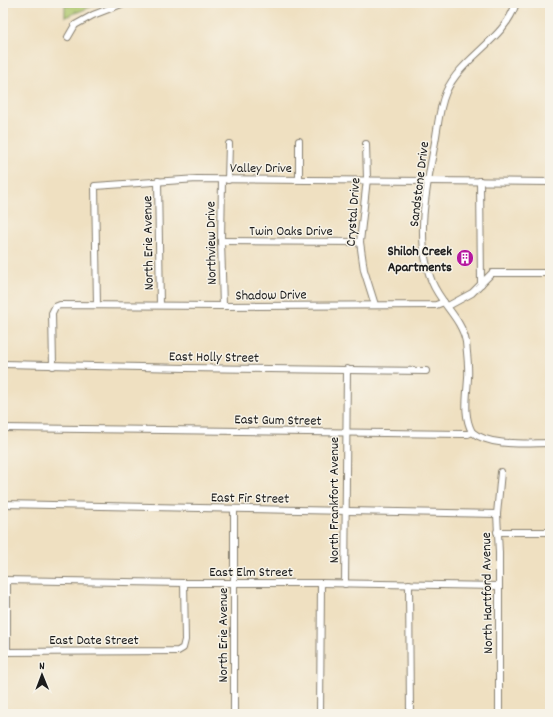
<svg xmlns="http://www.w3.org/2000/svg" width="553" height="717" font-family="Dekko,sans-serif">
<style>
.cemetery{fill:url(#cemetery-stones);stroke:#647244}
.lines{fill:none;stroke-linecap:round;stroke-linejoin:round}
.street-casing{stroke:#867e6e;stroke-width:8}
.street{stroke:#fff;stroke-width:6}
.labels{text-anchor:middle;stroke-width:3;stroke-linejoin:round;paint-order:stroke}
.street-label{font-size:14px;fill:#1c1c1c;stroke:#f7f3e8}
.poi-label{font-size:14px;font-weight:bold;fill:#1c1c1c;stroke:#f7f3e8;text-anchor:end}
</style>
<defs>
<pattern id="cemetery-stones" width="16" height="16" patternUnits="userSpaceOnUse"><rect width="16" height="16" fill="#adc76c"/><path d="M2 7V4a2 2 0 0 1 4 0v3zM10 15v-3a2 2 0 0 1 4 0v3z" fill="#94aa5d"/></pattern>
</defs>
<rect width="100%" height="100%" fill="#f7f3e8"/>
<filter id="ink" filterUnits="userSpaceOnUse"><feTurbulence type="fractalNoise" baseFrequency=".025" numOctaves="2"/><feDisplacementMap in="SourceGraphic" scale="8" xChannelSelector="R" yChannelSelector="G"/><feConvolveMatrix kernelMatrix="1 2 1 2 8 2 1 2 1" color-interpolation-filters="sRGB"/></filter>
<filter id="wash" filterUnits="userSpaceOnUse"><feTurbulence type="fractalNoise" baseFrequency=".012" numOctaves="4" result="noise"/><feDisplacementMap in="SourceGraphic" scale="16" xChannelSelector="R" yChannelSelector="G"/><feGaussianBlur stdDeviation="0.9" result="paint"/><feColorMatrix in="noise" values="0 0 0 0 0 0 0 0 0 0 0 0 0 0 0 0 0 1.4 0 .05"/><feComposite in="paint" operator="in"/></filter>
<g filter="url(#wash)">
<rect width="100%" height="100%" fill="#efe0c1"/>
<!-- cemetery -->
<polygon class="cemetery" points="65,3 101,3 65,17"/>
</g>
<g filter="url(#ink)">
<g class="lines">
<defs>
<g id="street">
<polyline points="68,37 75,25 93,15 124,3"/>
<polyline points="299,141 299,179"/>
<polyline points="366,144 367,179 360,242 364,270 375,305"/>
<polyline points="222,180 221,241 223,306"/>
<polyline points="228,180 229,144"/>
<polyline points="158,181 160,305"/>
<polyline points="480,181 481,284"/>
<polyline points="221,241 360,242"/>
<polyline points="97,305 95,186 197,179 550,182"/>
<polyline points="448,306 472,293 492,273 550,273"/>
<polyline points="3,364 186,368 426,371"/>
<polyline points="53,366 52,313 55,307 60,305 223,306 436,305 444,302"/>
<path d="M3,428l460,6h5l4,-2c18,15 55,11 78,11"/>
<path d="M472,432c-9,-17 -5,-35 -4,-54 1,-11 -1,-24 -2,-36 -4,-23 -25,-38 -34,-60 -18,-44 -5,-95 3,-140 3,-16 4,-34 11,-50 15,-35 59,-52 70,-89"/>
<polyline points="3,504 497,514"/>
<polyline points="234,509 234,714"/>
<polyline points="497,532 550,532"/>
<polyline points="3,580 184,583 321,583 499,586"/>
<polyline points="7,580 7,652"/>
<polyline points="345,584 347,369"/>
<polyline points="409,584 410,714"/>
<polyline points="3,652 178,651 183,648 185,640 184,583"/>
<polyline points="320,714 321,583"/>
<polyline points="499,714 499,553 497,514 501,472"/>
</g>
</defs>
<!-- street casing -->
<use href="#street" class="street-casing"/>
<!-- street -->
<use href="#street" class="street"/>
</g>
</g>
<!-- icons -->
<defs>
<symbol id="building-disc" viewBox="-11 -11 22 22"><circle r="9.5" fill="#b5179e" stroke="#f7f3e8"/><path d="M-4-6H4V6H1V3H-1V6H-4ZM-2.5-4.3h1.7v1.8h-1.7ZM.8-4.3h1.7v1.8H.8ZM-2.5-1h1.7V.8h-1.7ZM.8-1h1.7V.8H.8Z" fill="#fff"/></symbol>
</defs>
<g fill-rule="evenodd">
<use href="#building-disc" x="455" y="248" width="20" height="20"/>
</g>
<g class="labels">
<!-- street labels -->
<g class="street-label">
<text x="261" y="172">Valley Drive</text>
<text transform="translate(418 184) rotate(-83)" y="5">Sandstone Drive</text>
<text transform="translate(352 212) rotate(-86)" y="5">Crystal Drive</text>
<text x="291" y="235">Twin Oaks Drive</text>
<text transform="translate(147 243) rotate(-91)" y="5">North Erie Avenue</text>
<text transform="translate(210 243) rotate(-91)" y="5">Northview Drive</text>
<text transform="translate(271 294) rotate(-1)" y="5">Shadow Drive</text>
<text transform="translate(214 356) rotate(1)" y="5">East Holly Street</text>
<text transform="translate(278 419) rotate(1)" y="5">East Gum Street</text>
<text transform="translate(250 497) rotate(1)" y="5">East Fir Street</text>
<text transform="translate(333 500) rotate(-90)" y="5">North Frankfort Avenue</text>
<text x="251" y="576">East Elm Street</text>
<text transform="translate(486 593) rotate(-91)" y="5">North Hartford Avenue</text>
<text transform="translate(222 635) rotate(-90)" y="5">North Erie Avenue</text>
<text x="94" y="644">East Date Street</text>
</g>
<!-- poi labels -->
<g class="poi-label">
<text x="452" y="255">Shiloh Creek<tspan x="452" dy="16">Apartments</tspan></text>
</g>
</g>
<!-- margin -->
<rect width="553" height="717" fill="none" stroke="#f7f3e8" stroke-width="16"/>
<!-- north arrow -->
<g transform="translate(42 675) rotate(359)" stroke="#f7f3e8" stroke-width="3" paint-order="stroke">
<path d="M0-3L7 15L0 10L-7 15Z" fill="#1c1c1c"/>
<text y="-6" font-size="11" font-weight="bold" text-anchor="middle" fill="#1c1c1c">N</text>
</g>
</svg>
